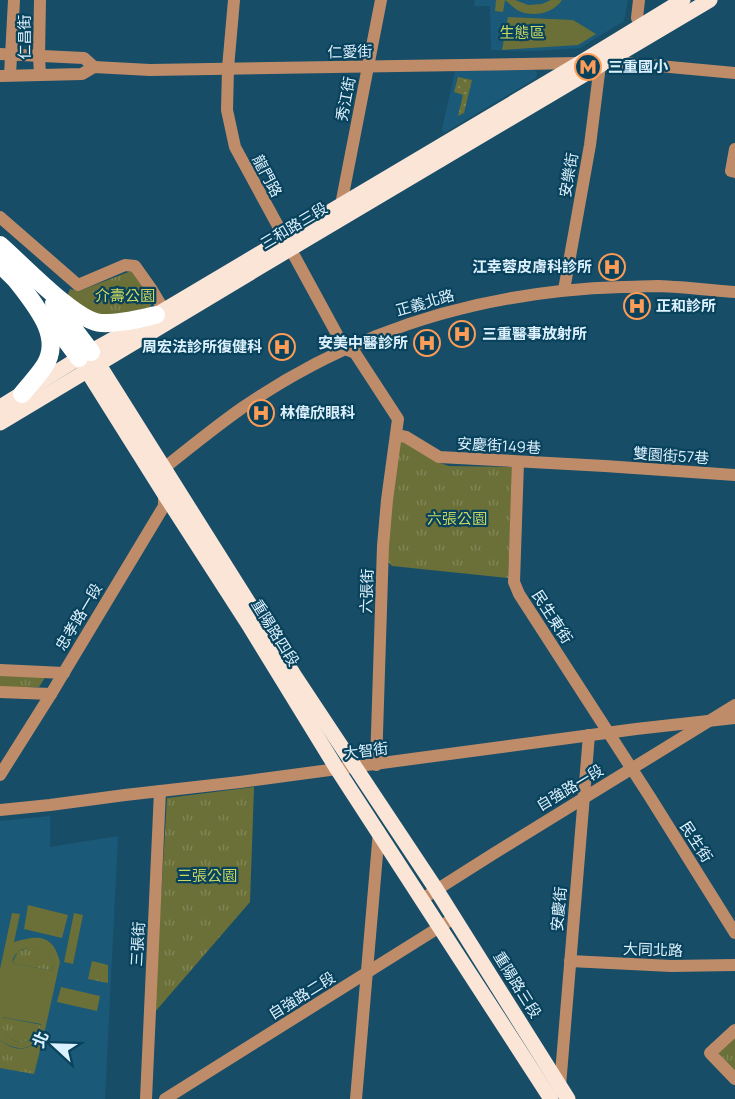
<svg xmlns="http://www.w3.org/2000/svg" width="735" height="1099" font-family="Manrope,'Noto Sans TC',sans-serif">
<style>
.built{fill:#1b5978}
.grass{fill:url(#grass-dots)}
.park{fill:url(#park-tufts)}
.garden{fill:#6a7037;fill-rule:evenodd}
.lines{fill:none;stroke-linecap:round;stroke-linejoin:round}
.minor{stroke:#bf8c6a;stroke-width:12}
.major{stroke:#fae5d7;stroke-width:15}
.highway{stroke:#fff;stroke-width:18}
.labels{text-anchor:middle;stroke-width:4.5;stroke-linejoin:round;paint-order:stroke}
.park-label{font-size:15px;fill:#cbd860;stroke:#09425c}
.street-label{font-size:15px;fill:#dcf1fe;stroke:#09425c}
.poi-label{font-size:15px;font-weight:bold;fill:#dcf1fe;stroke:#09425c;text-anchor:start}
</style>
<defs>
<pattern id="grass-dots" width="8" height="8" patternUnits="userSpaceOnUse" patternTransform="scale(1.5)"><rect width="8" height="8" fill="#6a7037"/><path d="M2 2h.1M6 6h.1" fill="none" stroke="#7f8555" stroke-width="1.8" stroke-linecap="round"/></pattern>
<pattern id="park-tufts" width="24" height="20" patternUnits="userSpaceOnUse" patternTransform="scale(1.5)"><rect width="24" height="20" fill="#6a7037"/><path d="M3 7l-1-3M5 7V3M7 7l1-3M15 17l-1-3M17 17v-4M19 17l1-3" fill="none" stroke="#7f8555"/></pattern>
</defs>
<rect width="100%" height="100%" fill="#184d67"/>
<!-- built -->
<g class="built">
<polygon points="475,0 628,0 624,21 580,48 535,51 491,50 490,6 474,6"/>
<polygon points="534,69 537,73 536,78 444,133 442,129 455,71"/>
<polygon points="50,816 50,847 118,836 105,1099 0,1099 0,821"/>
</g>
<!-- grass -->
<polygon class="grass" points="458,77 472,80 464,113 458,116 463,95 454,92"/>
<!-- park -->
<g class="park">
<polygon points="131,271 134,272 152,301 150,308 95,318 67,297 70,289 79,291"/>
<polygon points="398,439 437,462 449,466 513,467 508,578 392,566 388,562 388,546"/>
<polygon points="0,672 48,673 39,687 0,687"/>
<polygon points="254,787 250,902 154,1013 167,798"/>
<path d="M29,947c18,-1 23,7 24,24l-41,-8 6,-11z"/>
<polygon points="92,961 108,965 108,983 88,979"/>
<path d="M1,1017l41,8c-4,5 -7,12 -13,15 -15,8 -29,-9 -28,-23z"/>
<polygon points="735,1035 735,1071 717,1051"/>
<path d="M43,1039l-9,35 -34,-6v-28c16,13 28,10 43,-1z"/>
</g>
<!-- garden -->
<g class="garden">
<path d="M496,0h19l13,5 14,-1 9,-4h11c-9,14 -31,18 -45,10 -4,-3 -8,-7 -12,-10l-2,12 -8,-1z"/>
<polygon points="508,17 573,20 596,34 578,45 502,50"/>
<polygon points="28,905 68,915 62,938 24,929"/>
<path d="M12,913l8,1 -6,28c24,-7 39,-8 46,20l-17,77c-16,12 -27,12 -43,1v-71zM29,947c18,0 23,7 24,24l-41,-8c2,-10 8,-13 17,-16zM2,1017l39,7v1c-3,6 -6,12 -12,15 -15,8 -29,-9 -27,-23z"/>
<polygon points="74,913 83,915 73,964 64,962"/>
<polygon points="61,987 100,996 97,1011 57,1002"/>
</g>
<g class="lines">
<!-- minor -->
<g class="minor">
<polyline points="40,0 39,56 40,75"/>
<polyline points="234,0 228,68 227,110 235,147 345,349"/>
<polyline points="639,0 637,18 644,33"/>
<polyline points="0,54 84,58 94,67"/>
<polyline points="605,61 735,73"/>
<polyline points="10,75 14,0"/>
<polyline points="0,76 82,74 94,67 150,70 579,63"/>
<polyline points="735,149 731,171 735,172"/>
<polyline points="341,205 381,0"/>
<polyline points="0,217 78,285 125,265 135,266 152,290 164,310"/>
<polyline points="564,290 590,145 600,65"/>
<polyline points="345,349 355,353 398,419 387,500 383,546 376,765"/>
<polyline points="396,435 406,437 439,457 605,466 735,475"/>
<polyline points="518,462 514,582 519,594 650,797 735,933"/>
<path d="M164,475l-1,-6c26,-21 52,-42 79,-61 114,-79 242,-117 380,-121 12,0 24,-1 36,-1 26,1 52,4 77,6"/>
<polyline points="0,670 64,673"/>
<polyline points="0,692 51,694"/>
<polyline points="0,775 51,694 164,506 164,492"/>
<polyline points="0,810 50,805 125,795 240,782 636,729 735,718"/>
<polyline points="422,899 493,854 735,705"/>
<polyline points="570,961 671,966 735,965"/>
<polyline points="735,1030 710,1053 735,1079"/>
<polyline points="560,1086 589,735"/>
<polyline points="146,1099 160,791"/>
<polyline points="165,1099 454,918"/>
<polyline points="356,1099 379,831"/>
</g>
<!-- major -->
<g class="major">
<polyline points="91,352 296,678 436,889 568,1099"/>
<polyline points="79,358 165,495 250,627 337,769 551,1099"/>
<polyline points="0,407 79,358 156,315 580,63 683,0"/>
<polyline points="0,423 290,249 710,0"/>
</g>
<!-- highway -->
<g class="highway">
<path d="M0,245c21,18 76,77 101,78 18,1 37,-4 55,-8"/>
<polyline points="0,264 22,286"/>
<path d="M14,277c17,24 50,57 31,88 -6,10 -16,20 -23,29"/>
<polyline points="54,303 91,352"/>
<polyline points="48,316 79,358"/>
</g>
</g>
<!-- icons -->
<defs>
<symbol id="metro-ring" viewBox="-11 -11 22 22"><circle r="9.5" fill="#09425c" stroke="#fd9c56" stroke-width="1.5"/><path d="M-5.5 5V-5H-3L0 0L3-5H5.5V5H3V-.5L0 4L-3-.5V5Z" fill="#fd9c56"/></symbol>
<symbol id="hospital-ring" viewBox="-11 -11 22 22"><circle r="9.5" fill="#09425c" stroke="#fd9c56" stroke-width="1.5"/><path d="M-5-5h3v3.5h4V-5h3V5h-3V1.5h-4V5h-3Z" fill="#fd9c56"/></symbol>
</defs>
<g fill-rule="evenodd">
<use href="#metro-ring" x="573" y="52" width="30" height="30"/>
<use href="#hospital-ring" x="597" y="252" width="30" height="30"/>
<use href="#hospital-ring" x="622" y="291" width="30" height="30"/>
<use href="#hospital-ring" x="447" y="319" width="30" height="30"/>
<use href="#hospital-ring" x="412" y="328" width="30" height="30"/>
<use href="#hospital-ring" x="267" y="332" width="30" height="30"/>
<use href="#hospital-ring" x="246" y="398" width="30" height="30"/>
</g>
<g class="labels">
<!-- park labels -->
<g class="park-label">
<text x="522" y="38">生態區</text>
<text x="125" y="301">介壽公園</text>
<text x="457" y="524">六張公園</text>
<text x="207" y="881">三張公園</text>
</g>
<!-- street labels -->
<g class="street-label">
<text transform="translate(25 37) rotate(-90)" y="5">仁昌街</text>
<text transform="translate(350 52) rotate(-1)" y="5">仁愛街</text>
<text transform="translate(346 99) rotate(-79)" y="5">秀江街</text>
<text transform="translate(569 175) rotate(-80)" y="5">安樂街</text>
<text transform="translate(267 176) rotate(62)" y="5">龍門路</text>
<text transform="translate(294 226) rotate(-31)" y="5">三和路三段</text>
<text transform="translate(425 303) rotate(-16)" y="5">正義北路</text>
<text transform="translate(499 446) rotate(3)" y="5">安慶街149巷</text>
<text transform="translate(671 456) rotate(4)" y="5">雙園街57巷</text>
<text transform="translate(367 591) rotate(-88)" y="5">六張街</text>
<text transform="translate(79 617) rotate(-59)" y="5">忠孝路一段</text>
<text transform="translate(552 617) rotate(57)" y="5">民生東街</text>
<text transform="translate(275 633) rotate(58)" y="5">重陽路四段</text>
<text transform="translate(366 751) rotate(-7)" y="5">大智街</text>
<text transform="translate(570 788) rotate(-31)" y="5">自強路一段</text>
<text transform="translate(696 842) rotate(57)" y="5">民生街</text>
<text transform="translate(559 909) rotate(-85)" y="5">安慶街</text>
<text transform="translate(138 944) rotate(-87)" y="5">三張街</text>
<text transform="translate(653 950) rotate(2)" y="5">大同北路</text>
<text transform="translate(517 985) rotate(58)" y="5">重陽路三段</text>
<text transform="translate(302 996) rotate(-32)" y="5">自強路二段</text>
</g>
<!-- poi labels -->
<g class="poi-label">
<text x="608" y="72">三重國小</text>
<text x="592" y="272" text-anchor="end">江幸蓉皮膚科診所</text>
<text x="656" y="311">正和診所</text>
<text x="482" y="339">三重醫事放射所</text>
<text x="408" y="348" text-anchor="end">安美中醫診所</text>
<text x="262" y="352" text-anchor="end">周宏法診所復健科</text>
<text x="280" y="418">林偉欣眼科</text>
</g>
</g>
<!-- north arrow -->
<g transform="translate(54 1045) rotate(292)" stroke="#09425c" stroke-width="4.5" paint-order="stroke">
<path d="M0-4.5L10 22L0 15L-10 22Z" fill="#dcf1fe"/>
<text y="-9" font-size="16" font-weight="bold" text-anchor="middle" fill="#dcf1fe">北</text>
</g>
</svg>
